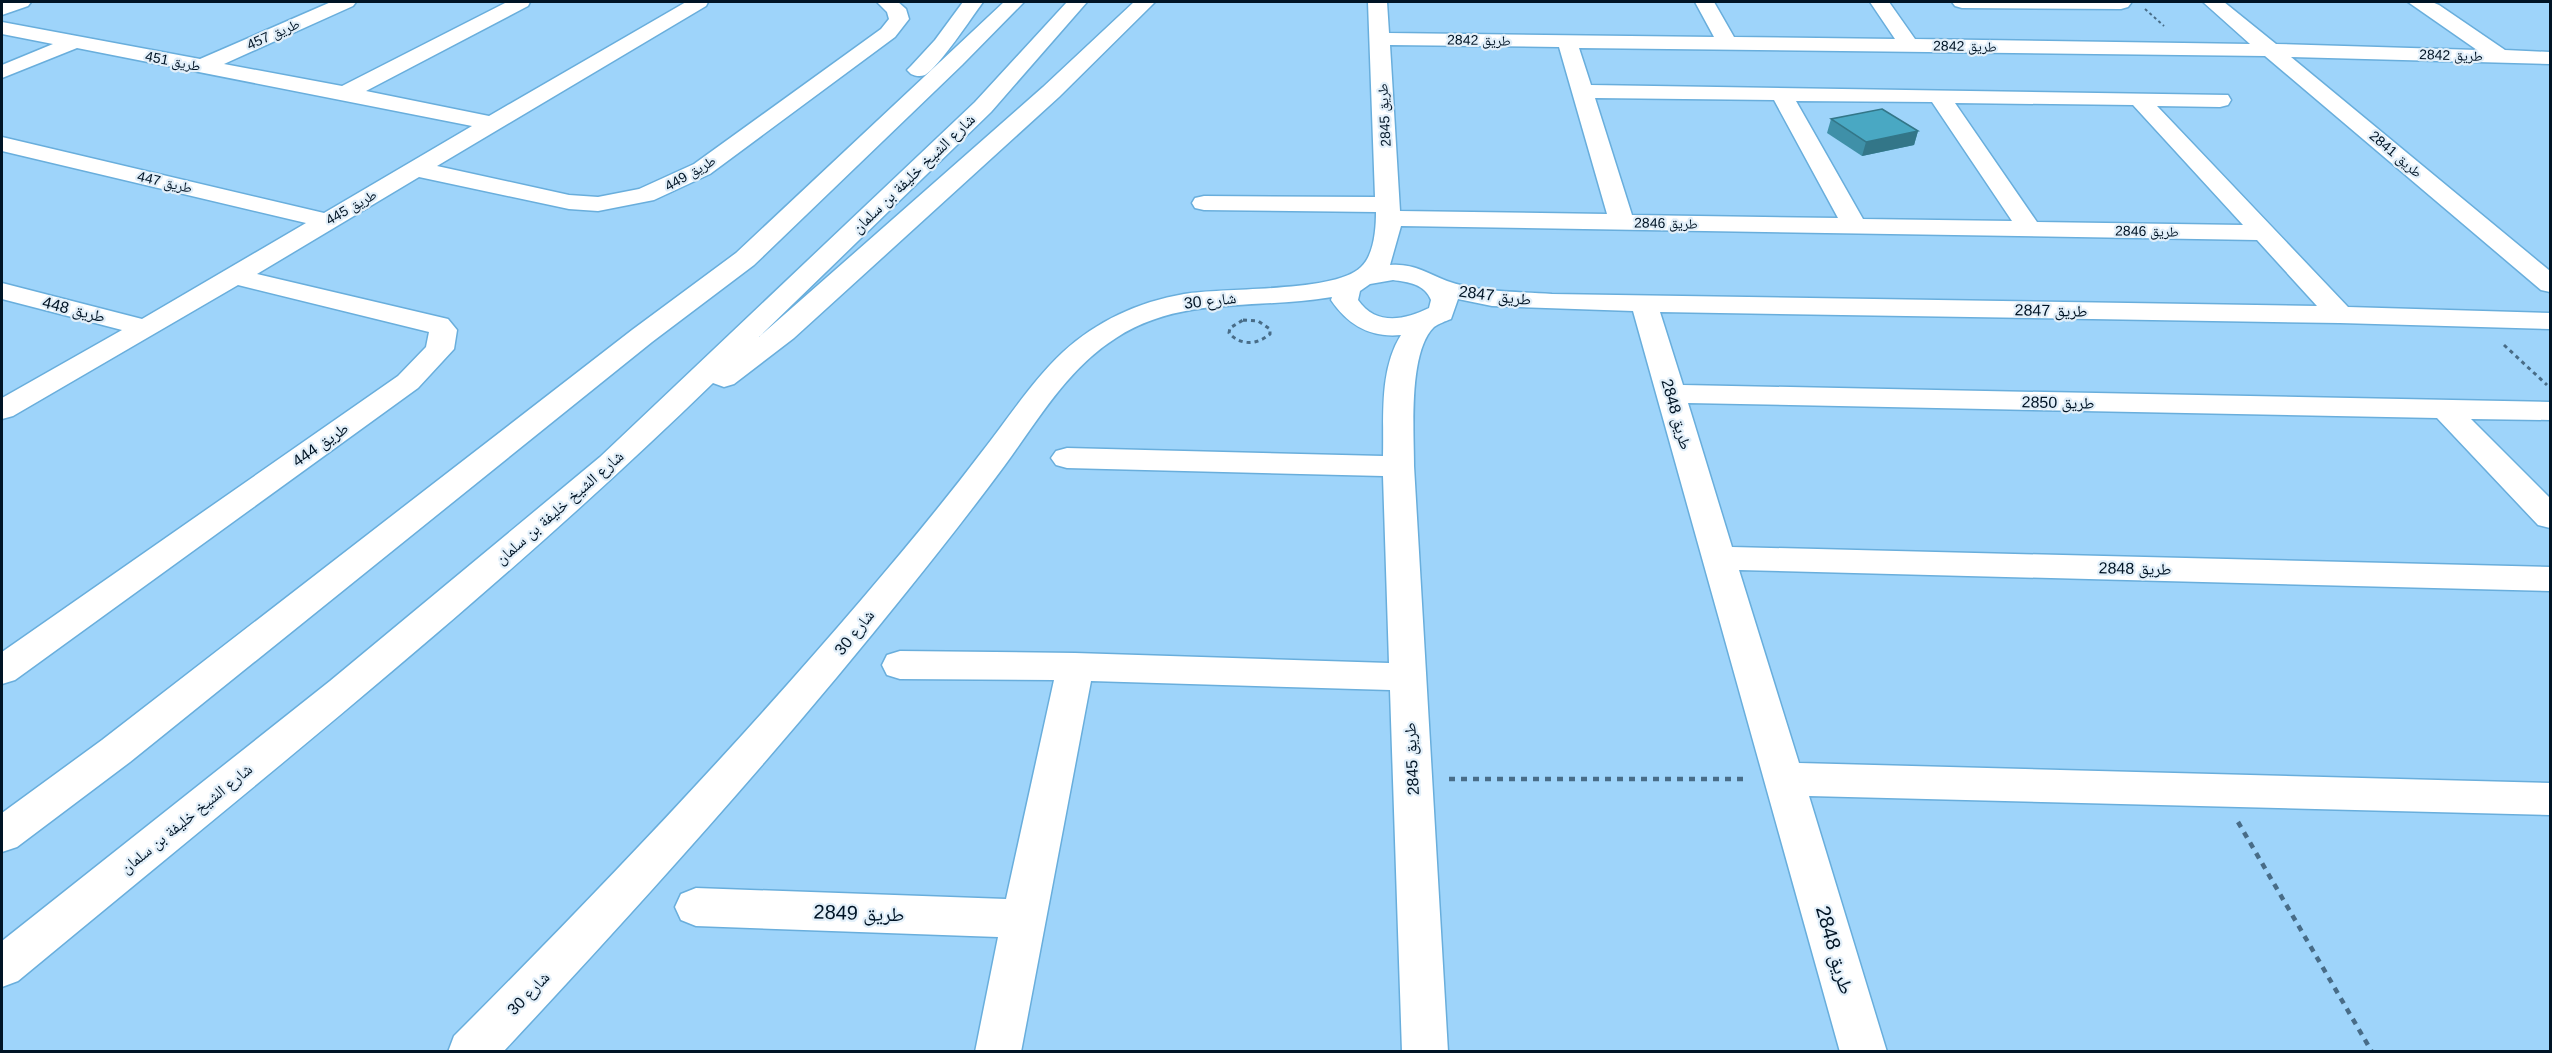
<svg xmlns="http://www.w3.org/2000/svg" width="2552" height="1053" font-family="Helvetica,'Noto Naskh Arabic',sans-serif">
<style>
.lines{fill:none;stroke-linecap:round;stroke-linejoin:round}
.minor-casing{stroke:#69aedc;stroke-width:3}
.highway-casing{stroke:#69aedc;stroke-width:3}
.path-far2{stroke:#486c87;stroke-width:2;stroke-dasharray:3 3;stroke-linecap:butt}
.path-far1{stroke:#486c87;stroke-width:3;stroke-dasharray:4 4;stroke-linecap:butt}
.path{stroke:#486c87;stroke-width:4.5;stroke-dasharray:6 6;stroke-linecap:butt}
.minor{fill:#fff;fill-rule:evenodd}
.highway{fill:#fff;fill-rule:evenodd}
.wall{fill:#3f90a8}
.shaded-wall{fill:#337688}
.building{fill:#49a8c3;stroke:#337688;stroke-width:1.5}
.labels{text-anchor:middle;stroke-width:4.5;stroke-linejoin:round;paint-order:stroke}
.far-street-label{font-size:14px;fill:#001425;stroke:#e2eff9}
.street-label{font-size:16px;fill:#001425;stroke:#e2eff9}
.near-street-label{font-size:20px;fill:#001425;stroke:#e2eff9}
</style>
<rect width="100%" height="100%" fill="#9ed4fa"/>
<g class="lines">
<defs>
<g id="minor">
<polygon points="4,2 31,2 28,6 2,15 2,3"/>
<polygon points="331,2 356,2 353,6 224,64 342,86 507,2 530,2 528,6 366,91 489,116 686,2 708,2 706,6 437,166 569,195 598,197 639,189 694,164 881,29 889,19 887,12 877,2 898,2 906,9 909,19 895,37 710,174 654,200 598,211 569,209 419,177 257,274 448,319 457,330 454,349 418,388 15,680 2,684 2,652 398,376 426,347 429,332 238,285 13,416 2,419 2,398 122,330 2,299 2,283 142,319 306,223 2,151 2,137 324,213 472,126 77,48 2,78 2,65 53,44 2,34 2,22 200,59"/>
<path d="M1368,2h19l2,31 325,4 -19,-35h19l20,35 161,2 -25,-37h19l26,37 335,5 -47,-42h21l52,42 201,6 -69,-48h24l7,3 66,45 45,2v12l-259,-7 259,214v21l-9,-2 -276,-234 -686,-8 12,37 637,10 3,5 -3,5 -8,2 -63,-1 191,201 202,6v16l-210,-6 -680,-11 23,73 867,17v18l-79,-1 79,79v30l-12,-3 -101,-107 -749,-15 44,144 818,20v24l-811,-21 60,193 751,20v32l-741,-19 78,256h-47l-207,-741 -141,-5 -34,-7 -7,20c-5,2 -13,5 -17,8 -26,25 -20,105 -20,139l34,586h-46l-12,-362 -299,-9 -70,371h-46l23,-115 -302,-11 -15,-6 -6,-13 6,-13 15,-6 310,11 48,-219 -154,-1 -13,-4 -5,-10 5,-10 13,-4 175,2 314,10 -6,-187 -316,-8 -11,-3 -5,-7 5,-7 11,-3 316,8c1,-39 -4,-86 18,-121 -31,3 -53,-10 -70,-35l1,-3c-73,13 -150,-2 -216,41 -48,30 -78,82 -111,127 -31,42 -64,84 -97,125 -128,160 -265,312 -405,462h-55l6,-16c141,-141 278,-285 408,-437 41,-48 81,-96 119,-146 27,-34 50,-71 82,-101 34,-31 75,-50 121,-58 40,-7 151,-1 177,-27 13,-12 15,-38 15,-55l-172,-2 -9,-2 -3,-5 3,-5 9,-2 171,1zM1390,45l169,2 48,167 -207,-3zM1595,98l179,2 64,118 -206,-3zM1796,101l136,1 80,119 -149,-2zM1955,103l178,2 110,120 -206,-3zM1401,226l856,14 60,66 -765,-12c-31,-2 -76,-2 -105,-13 -20,-8 -34,-18 -57,-16zM1393,280c15,2 32,4 38,20l-2,8c-24,12 -53,18 -71,-8l2,-9 10,-7z"/>
<polygon points="1952,2 2130,2 2131,3 2128,7 2121,9 1962,8 1955,6"/>
</g>
<g id="highway">
<path d="M963,2h20c-11,15 -44,65 -58,73 -5,2 -10,1 -14,-1l-4,-4 4,-4 24,-26z"/>
<polygon points="1004,2 1024,2 962,65 754,265 652,342 130,762 17,847 2,852 2,813 102,740 632,330 736,253"/>
<path d="M1067,2h20l-96,110 -232,225 284,-250 91,-85h21l-96,95 -265,241 -60,46 -10,3 -11,-4c-219,213 -460,403 -695,598l-16,6v-46l328,-260 270,-224 375,-355z"/>
</g>
</defs>
<!-- minor casing -->
<use href="#minor" class="minor-casing"/>
<!-- highway casing -->
<use href="#highway" class="highway-casing"/>
<!-- path-far2 -->
<polyline class="path-far2" points="2145,9 2164,26"/>
<!-- path-far1 -->
<g class="path-far1">
<path d="M1243,320l15,1 12,8v5c-13,11 -29,12 -41,-1l1,-5z"/>
<polyline points="2504,345 2547,385"/>
</g>
<!-- path -->
<g class="path">
<polyline points="1449,779 1747,779"/>
<polyline points="2238,822 2372,1052"/>
</g>
<!-- minor -->
<use href="#minor" class="minor"/>
<!-- highway -->
<use href="#highway" class="highway"/>
</g>
<!-- wall -->
<polygon class="wall" points="1831,119 1918,131 1914,145 1862,156 1827,133"/>
<!-- shaded-wall -->
<polygon class="shaded-wall" points="1918,131 1914,145 1862,156 1866,142"/>
<!-- building -->
<polygon class="building" points="1882,109 1918,131 1866,142 1831,119"/>
<g class="labels">
<!-- far-street labels -->
<g class="far-street-label">
<text transform="translate(273 34) rotate(-24)" y="5">طريق 457</text>
<text transform="translate(1479 40) rotate(1)" y="5">طريق 2842</text>
<text transform="translate(1965 46) rotate(1)" y="5">طريق 2842</text>
<text transform="translate(2451 55) rotate(2)" y="5">طريق 2842</text>
<text transform="translate(173 61) rotate(11)" y="5">طريق 451</text>
<text transform="translate(1384 115) rotate(-93)" y="5">طريق 2845</text>
<text transform="translate(2396 154) rotate(40)" y="5">طريق 2841</text>
<text transform="translate(690 173) rotate(-30)" y="5">طريق 449</text>
<text transform="translate(165 182) rotate(13)" y="5">طريق 447</text>
<text transform="translate(351 207) rotate(-30)" y="5">طريق 445</text>
<text transform="translate(1666 223) rotate(1)" y="5">طريق 2846</text>
<text transform="translate(2147 231) rotate(1)" y="5">طريق 2846</text>
</g>
<!-- street labels -->
<g class="street-label">
<text transform="translate(913 173) rotate(-44)" y="6">شارع الشيخ خليفة بن سلمان</text>
<text transform="translate(1495 295) rotate(7)" y="6">طريق 2847</text>
<text transform="translate(1210 300) rotate(-6)" y="6">شارع 30</text>
<text transform="translate(74 309) rotate(14)" y="6">طريق 448</text>
<text transform="translate(2051 310) rotate(1)" y="6">طريق 2847</text>
<text transform="translate(2058 402) rotate(1)" y="6">طريق 2850</text>
<text transform="translate(1677 414) rotate(74)" y="6">طريق 2848</text>
<text transform="translate(320 444) rotate(-35)" y="6">طريق 444</text>
<text transform="translate(559 507) rotate(-41)" y="6">شارع الشيخ خليفة بن سلمان</text>
<text transform="translate(2135 568) rotate(1)" y="6">طريق 2848</text>
<text transform="translate(854 632) rotate(-51)" y="6">شارع 30</text>
<text transform="translate(1411 759) rotate(-93)" y="6">طريق 2845</text>
<text transform="translate(186 818) rotate(-39)" y="6">شارع الشيخ خليفة بن سلمان</text>
<text transform="translate(528 993) rotate(-46)" y="6">شارع 30</text>
</g>
<!-- near-street labels -->
<g class="near-street-label">
<text transform="translate(859 913) rotate(2)" y="7">طريق 2849</text>
<text transform="translate(1835 950) rotate(74)" y="7">طريق 2848</text>
</g>
</g>
<!-- border -->
<rect width="2552" height="1053" fill="none" stroke="#001425" stroke-width="6"/>
</svg>
